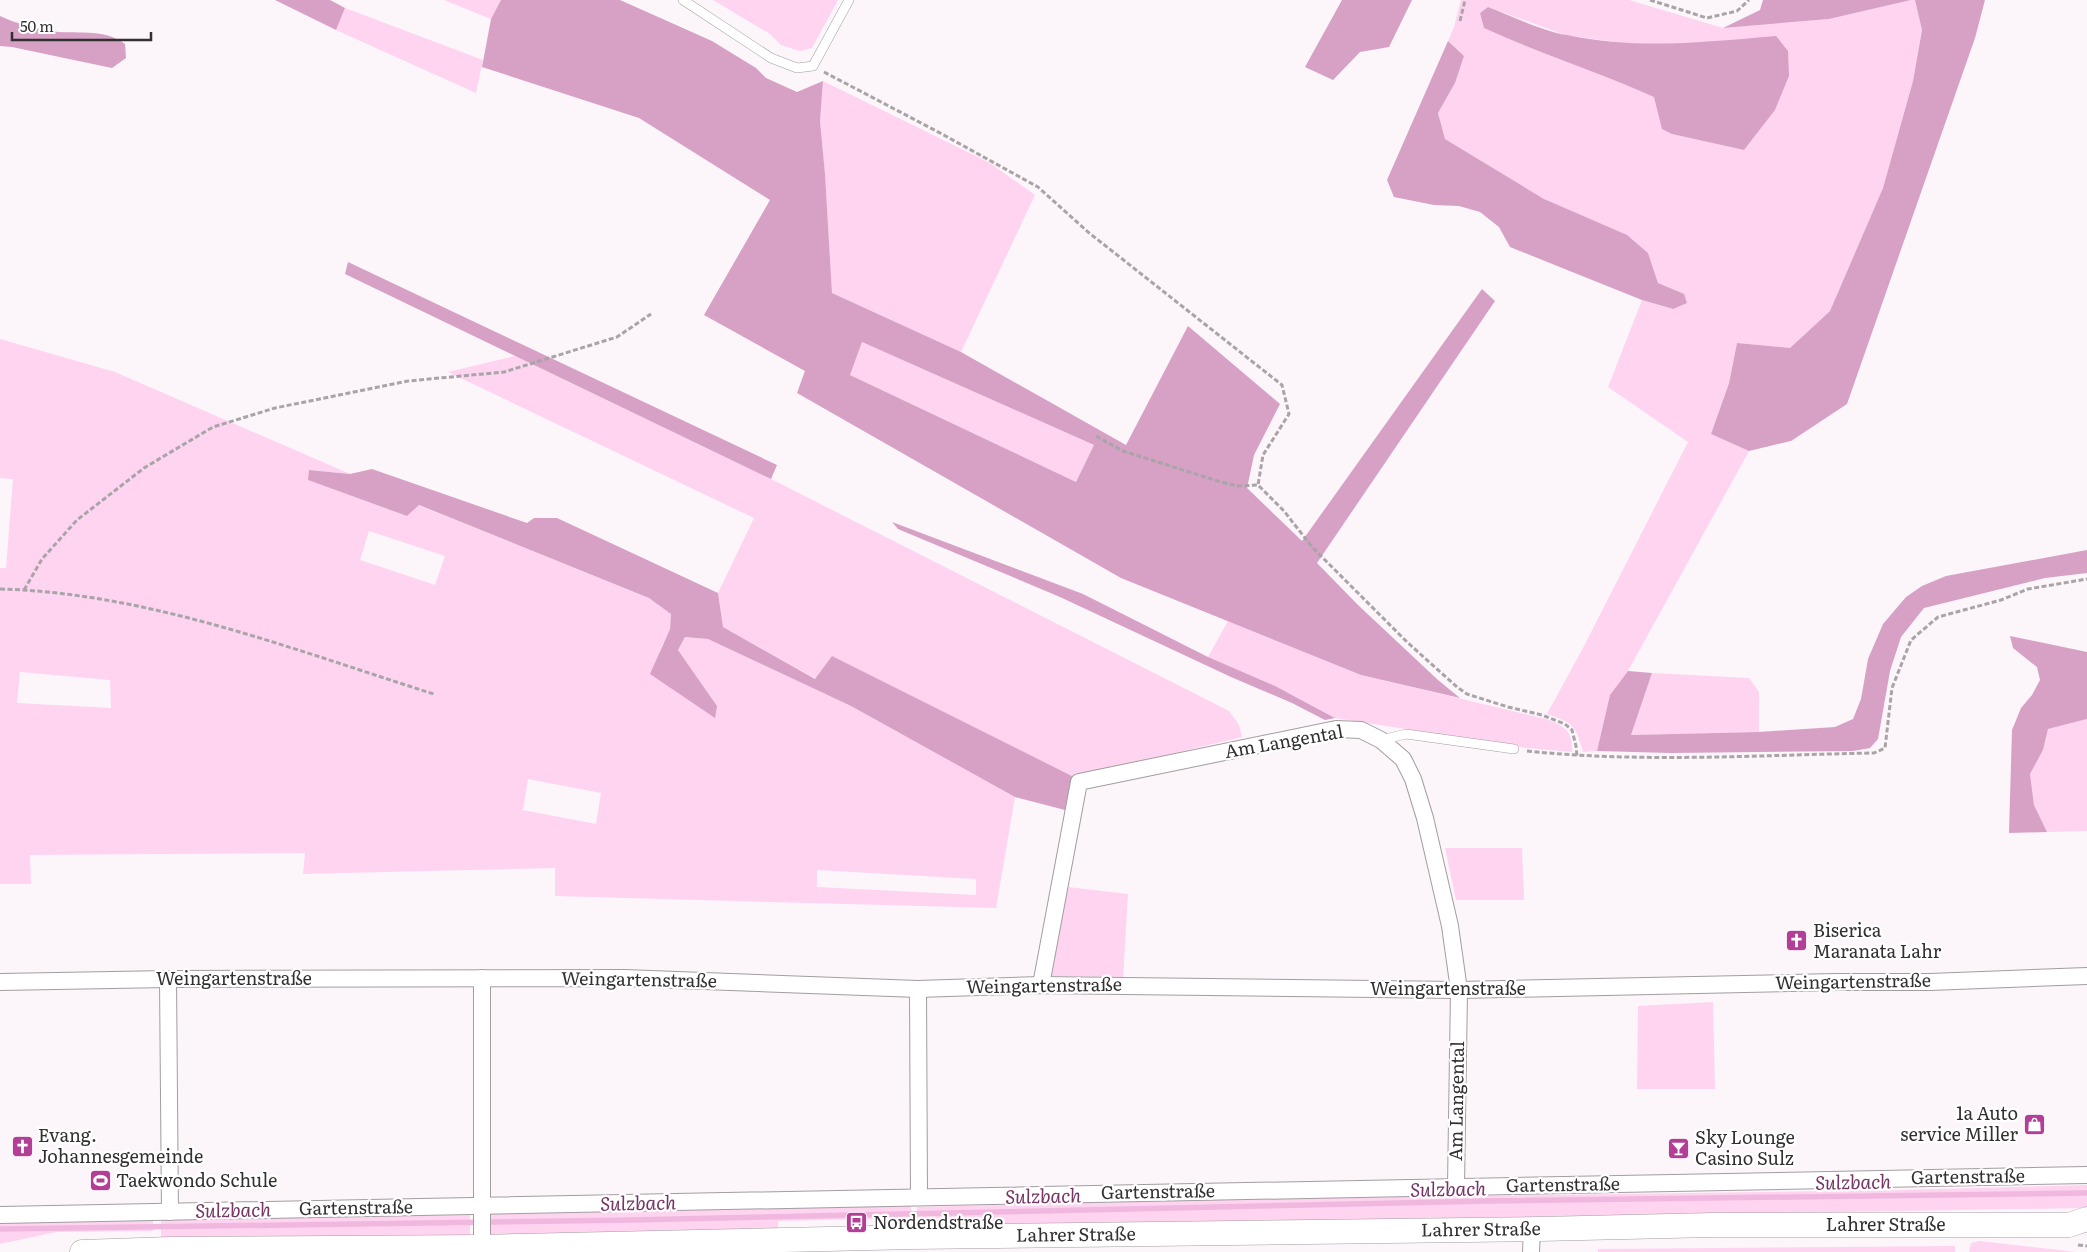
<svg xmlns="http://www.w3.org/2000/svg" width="2087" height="1252" font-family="Literata,serif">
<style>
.green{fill:#fed4f0;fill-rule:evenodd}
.forest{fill:#d7a0c5;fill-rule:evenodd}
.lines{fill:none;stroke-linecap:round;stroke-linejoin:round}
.stream{stroke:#f0b8de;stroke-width:5.5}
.lane-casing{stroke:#a39da1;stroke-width:10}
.street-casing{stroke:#a39da1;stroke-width:18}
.secondary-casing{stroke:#a39da1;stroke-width:25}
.path{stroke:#a9a4a7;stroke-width:3;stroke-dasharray:5 2.5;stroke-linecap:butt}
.lane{stroke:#fff;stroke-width:9}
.street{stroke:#fff;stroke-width:16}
.secondary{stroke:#fff;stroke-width:24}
.labels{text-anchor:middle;stroke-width:4.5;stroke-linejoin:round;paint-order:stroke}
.street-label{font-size:18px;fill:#333032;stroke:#fff}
.poi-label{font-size:18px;fill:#333032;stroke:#fff;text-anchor:start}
.water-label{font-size:19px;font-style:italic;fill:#763565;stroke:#fff}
</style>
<rect width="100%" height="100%" fill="#fcf5fa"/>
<!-- green -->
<g class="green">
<polygon points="444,0 501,0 491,19"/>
<polygon points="713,0 838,0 812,48 800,51 781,45 770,34"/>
<path d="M1461,0h168l94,28 106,-9 82,-19h4l7,29 -9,52 -30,107 -53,123 -40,37 -53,-5 -8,39 -18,52 38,17 -121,220 -18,24 -13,56 -14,1c-8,-28 -9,-28 -36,-38l36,-66 105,-206 -80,-55 34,-87 30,9 15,-7 -4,-8 -25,-11 -10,-30 -104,-54 -99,-60 -7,-26 17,-30 9,-27 -16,-15 6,-14zM1488,7l77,28 58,8 44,2 122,31 -14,34 -31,40 -72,-16 -9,-5 -8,-32c-57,-25 -115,-43 -171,-69l-4,-15z"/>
<polygon points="345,8 483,60 476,93 336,30"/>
<polygon points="823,81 990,163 1035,195 961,352 832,293 825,174 820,121"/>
<path d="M0,339l115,33 235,102 -40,-4 -2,10 99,36 11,-11 231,93 22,15 -1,16 -11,23 58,54 -39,-56 7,-13 23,2 143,67 164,91 -19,111 -441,-12v-28l-252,6 2,-21 -275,2 1,29h-31v-316h6l7,-89 -13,-1zM369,531l76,25 -10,29 -75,-25zM20,672l90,8 1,28 -94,-5zM528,779l73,14 -5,31 -73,-14zM817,870l159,9v16l-159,-8z"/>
<polygon points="862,342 1094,445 1076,482 850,375"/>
<polygon points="515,356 771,479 1229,711 1239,725 1242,737 1074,777 832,656 816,679 723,627 718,593 754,518 448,372"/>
<path d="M1228,621l133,54 185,44c18,7 27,11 26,33l-45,-4 -192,-30 -37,-20 -90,-41z"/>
<polygon points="1652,673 1749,678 1759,692 1759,732 1631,735"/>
<polygon points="2087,719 2087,831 2047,832 2034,805 2030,774 2043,750 2048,729"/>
<polygon points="1445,848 1522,848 1524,900 1456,900"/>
<polygon points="1068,887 1128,894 1123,977 1051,976"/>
<polygon points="1713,1002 1715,1089 1637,1089 1638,1006"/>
<polygon points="2087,1185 2087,1208 917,1227 917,1207 1251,1199 1899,1190"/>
<polygon points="911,1206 912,1218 778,1221 778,1231 490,1237 489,1214"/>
<polygon points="470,1215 470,1237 161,1241 161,1218"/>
<polygon points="153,1219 153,1231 56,1232 0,1244 0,1221"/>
<polygon points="1980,1241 2076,1252 1969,1252 1971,1243"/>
<polygon points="1955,1246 1955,1252 1598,1252 1598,1249"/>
</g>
<!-- forest -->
<g class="forest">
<polygon points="275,0 330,0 345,8 336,30"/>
<path d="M501,0h119l92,41 44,27 10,10 31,14 26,-11 -3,40 5,53 7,119 129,59 165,93 62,-119 92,78 -26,51 -7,33 55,53 180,-252 13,12 -178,262 41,42 80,75 22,18 -99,-23 -240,-97 -324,-185 8,-22 -101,-56 66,-115 -131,-82 -157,-51 9,-48zM862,342l232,103 -18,37 -226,-107z"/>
<polygon points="1342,0 1412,0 1389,47 1360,52 1333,80 1305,67"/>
<polygon points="1763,0 1911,0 1829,19 1723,28 1760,10"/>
<polygon points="1915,0 1985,0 1975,38 1847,404 1791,441 1749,451 1711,434 1729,383 1737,343 1790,348 1830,311 1883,188 1913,81 1922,30"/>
<path d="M1488,7c24,9 54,24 79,28 72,15 137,7 209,1l12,15 1,25 -14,34 -31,40 -72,-16 -10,-5 -8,-32c-56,-25 -114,-43 -170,-69l-4,-15z"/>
<path d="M0,16c15,7 33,12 49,15 26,4 53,-4 76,13l1,14 -14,10 -100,-21 -12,-1z"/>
<polygon points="1448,41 1464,56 1455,83 1438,113 1445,139 1544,199 1627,235 1648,253 1658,283 1684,294 1687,303 1673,309 1642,300 1510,247 1499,227 1480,212 1459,206 1434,205 1394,197 1387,180"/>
<polygon points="348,262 777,465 771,479 345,274"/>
<polygon points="372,469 527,523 534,518 557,518 718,593 723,627 815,679 832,656 1074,777 1065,810 1015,797 851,706 708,639 685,637 678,650 717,706 715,718 650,674 670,629 671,614 649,598 419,505 407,516 308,480 309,470 350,474"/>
<polygon points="892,522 1083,594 1208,657 1275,686 1335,718 1325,720 1292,703 1231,677 1060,597 898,529"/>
<polygon points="2087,550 2087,573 2045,578 1924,608 1901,637 1890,671 1878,739 1870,748 1853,751 1671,753 1597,751 1610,695 1628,671 1652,673 1631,735 1759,732 1835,727 1853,719 1861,699 1868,659 1883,624 1906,597 1922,586 1946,576"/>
<polygon points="2010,636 2087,652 2087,719 2048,729 2043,750 2030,774 2034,805 2047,832 2009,833 2012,730 2021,708 2032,695 2040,680 2037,667 2013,648"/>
</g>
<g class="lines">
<!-- stream -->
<polyline class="stream" points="0,1229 631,1220 1489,1201 2087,1193"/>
<defs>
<g id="lane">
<polyline points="683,0 771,58 797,68 813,66 849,0"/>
<polyline points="1381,740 1406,734 1514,749"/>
</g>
<g id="street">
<polyline points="168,979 170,1212"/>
<polyline points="0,982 168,979 624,978 918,989 1041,985 1459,990 1837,982 1930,982 2087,976"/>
<polyline points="1041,985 1079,782 1336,729 1361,730 1381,740 1403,759 1413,779 1425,818 1450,926 1459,990 1456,1186"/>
<polyline points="918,989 919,1197"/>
<polyline points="0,1215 2087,1175"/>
<polyline points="482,1252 482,978"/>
<polyline points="1531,1252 1532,1229"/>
</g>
<g id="secondary">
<path id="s1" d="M82,1252l89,-3 310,-2 433,-10 626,-8 173,-4h356l18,-6"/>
</g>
</defs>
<!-- lane casing -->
<use href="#lane" class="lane-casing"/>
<!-- street casing -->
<use href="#street" class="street-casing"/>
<!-- secondary casing -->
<use href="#secondary" class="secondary-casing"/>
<!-- path -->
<g class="path">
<polyline points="1650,0 1707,18 1737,11 1749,0"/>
<polyline points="1460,21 1465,0"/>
<polyline points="824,72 942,134 1038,187 1088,232 1282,385 1289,414 1263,455 1258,485 1284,511 1312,547 1407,642 1457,687 1467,694 1508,707 1542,715 1565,724 1572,730 1576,746 1577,756"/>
<polyline points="1096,436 1123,451 1221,482 1238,486 1258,485"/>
<path d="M0,589c149,4 294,61 434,105"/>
<polyline points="24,590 42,559 77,520 144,468 213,427 275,408 408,381 504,372 617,337 651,314"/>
<path d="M1527,751c115,12 232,4 347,2l11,-5 7,-60 19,-48 27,-23 63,-17 27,-11 59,-10"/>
<polyline points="2078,1245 2087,1246"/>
</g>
<!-- lane -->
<use href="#lane" class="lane"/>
<!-- street -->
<use href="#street" class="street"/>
<!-- secondary -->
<use href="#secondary" class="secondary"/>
</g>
<!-- icons -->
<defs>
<symbol id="church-square" viewBox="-11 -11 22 22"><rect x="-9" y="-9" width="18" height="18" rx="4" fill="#b23e96" stroke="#fff"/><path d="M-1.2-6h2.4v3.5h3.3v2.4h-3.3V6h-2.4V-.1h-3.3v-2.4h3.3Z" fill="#fff"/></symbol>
<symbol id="shop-square" viewBox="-11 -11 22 22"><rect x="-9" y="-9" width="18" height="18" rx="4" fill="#b23e96" stroke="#fff"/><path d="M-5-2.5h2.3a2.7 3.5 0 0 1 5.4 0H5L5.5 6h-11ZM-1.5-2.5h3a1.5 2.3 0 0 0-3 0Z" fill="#fff"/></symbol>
<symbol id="bar-square" viewBox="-11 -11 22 22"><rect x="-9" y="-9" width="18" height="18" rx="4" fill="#b23e96" stroke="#fff"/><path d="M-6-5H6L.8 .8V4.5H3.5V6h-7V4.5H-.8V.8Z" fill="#fff"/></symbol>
<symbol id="stadium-square" viewBox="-11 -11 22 22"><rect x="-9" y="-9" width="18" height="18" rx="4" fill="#b23e96" stroke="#fff"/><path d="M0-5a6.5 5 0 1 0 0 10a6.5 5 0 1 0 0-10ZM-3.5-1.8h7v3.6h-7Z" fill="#fff"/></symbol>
<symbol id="bus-square" viewBox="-11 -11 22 22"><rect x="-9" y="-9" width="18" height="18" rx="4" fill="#b23e96" stroke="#fff"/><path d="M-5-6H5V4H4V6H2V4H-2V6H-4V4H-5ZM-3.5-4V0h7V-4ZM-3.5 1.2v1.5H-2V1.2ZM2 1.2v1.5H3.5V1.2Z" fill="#fff"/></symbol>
</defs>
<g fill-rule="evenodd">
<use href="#church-square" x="1784" y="928" width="25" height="25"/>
<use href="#shop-square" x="2022" y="1112" width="25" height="25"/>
<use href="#church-square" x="10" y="1134" width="25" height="25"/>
<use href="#bar-square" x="1666" y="1136" width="25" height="25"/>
<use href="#stadium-square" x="88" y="1168" width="25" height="25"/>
<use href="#bus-square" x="844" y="1210" width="25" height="25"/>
</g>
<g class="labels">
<!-- street labels -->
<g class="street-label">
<text transform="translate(1284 742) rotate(-10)" y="6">Am Langental</text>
<text x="234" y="985">Weingartenstraße</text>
<text transform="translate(639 980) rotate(1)" y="6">Weingartenstraße</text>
<text transform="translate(1853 982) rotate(-1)" y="6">Weingartenstraße</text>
<text transform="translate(1044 986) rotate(-1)" y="6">Weingartenstraße</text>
<text x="1448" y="995">Weingartenstraße</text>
<text transform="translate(1457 1101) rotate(-89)" y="6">Am Langental</text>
<text transform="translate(1968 1177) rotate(-1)" y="6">Gartenstraße</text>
<text transform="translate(1563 1185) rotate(-1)" y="6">Gartenstraße</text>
<text transform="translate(1158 1192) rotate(-1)" y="6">Gartenstraße</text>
<text transform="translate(356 1208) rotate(-1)" y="6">Gartenstraße</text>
<text dy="6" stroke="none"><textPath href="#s1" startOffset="1804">Lahrer Straße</textPath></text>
<text dy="6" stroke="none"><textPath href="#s1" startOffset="1399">Lahrer Straße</textPath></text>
<text dy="6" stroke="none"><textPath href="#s1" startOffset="994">Lahrer Straße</textPath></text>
</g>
<!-- poi labels -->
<g class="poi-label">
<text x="1813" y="937">Biserica<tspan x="1813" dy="21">Maranata Lahr</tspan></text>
<text x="2018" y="1120" text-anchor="end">1a Auto<tspan x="2018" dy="21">service Miller</tspan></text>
<text x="38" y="1142">Evang.<tspan x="38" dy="21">Johannesgemeinde</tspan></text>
<text x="1695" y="1144">Sky Lounge<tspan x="1695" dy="21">Casino Sulz</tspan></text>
<text x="116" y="1187">Taekwondo Schule</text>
<text x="873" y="1229">Nordendstraße</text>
</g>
<!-- water labels -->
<g class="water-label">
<text transform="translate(1853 1182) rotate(-1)" y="7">Sulzbach</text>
<text transform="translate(1448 1189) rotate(-1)" y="7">Sulzbach</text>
<text transform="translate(1043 1196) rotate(-1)" y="7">Sulzbach</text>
<text transform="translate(638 1203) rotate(-1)" y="7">Sulzbach</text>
<text transform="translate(233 1210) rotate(-1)" y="7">Sulzbach</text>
</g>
</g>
<!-- scale -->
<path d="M12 32v8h139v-8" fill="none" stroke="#333032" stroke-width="2.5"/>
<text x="20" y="32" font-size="15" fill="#333032" stroke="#ffffff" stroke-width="4" paint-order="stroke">50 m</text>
</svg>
